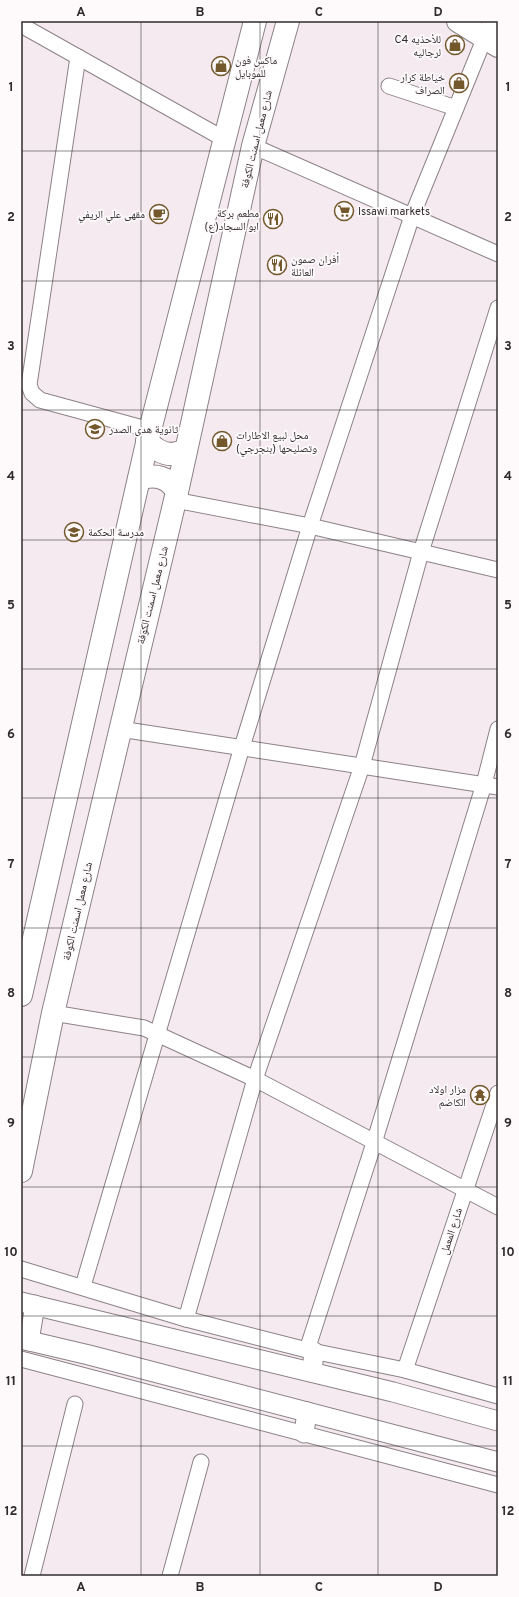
<svg xmlns="http://www.w3.org/2000/svg" width="519" height="1597" font-family="Overpass,'Noto Naskh Arabic',sans-serif">
<style>
.lines{fill:none;stroke-linecap:round;stroke-linejoin:round}
.minor-casing{stroke:#8c8287;stroke-width:17}
.tertiary-casing{stroke:#8c8287;stroke-width:21}
.primary-casing{stroke:#8c8287;stroke-width:24}
.trunk-casing{stroke:#8c8287;stroke-width:24}
.minor{stroke:#fff;stroke-width:15}
.tertiary{stroke:#fff;stroke-width:19}
.primary{stroke:#fff;stroke-width:22}
.trunk{stroke:#fff;stroke-width:22}
.grid{fill:none;stroke:#302c2e;stroke-width:1;stroke-opacity:0.55}
.labels{text-anchor:middle;stroke-width:3.5;stroke-linejoin:round;paint-order:stroke}
.poi-label{font-size:11px;fill:#302c2e;stroke:#fefafc;text-anchor:start}
.street-label{font-size:11px;fill:#302c2e;stroke:#fefafc}
.neatline{fill:none;stroke:#302c2e;stroke-width:1.5}
.grid-label{font-size:13px;text-anchor:middle;font-weight:bold;fill:#302c2e}
</style>
<rect width="100%" height="100%" fill="#f5eaf0"/>
<g class="lines">
<defs>
<g id="minor">
<polyline points="21,25 224,139"/>
<polyline points="78,57 29,385 32,393 40,400 150,430"/>
<polyline points="389,86 456,108"/>
<polyline points="253,146 498,254"/>
<polyline points="175,500 310,526 498,570"/>
<polyline points="120,729 498,787"/>
<polyline points="53,1013 144,1028 255,1079 498,1207"/>
<polyline points="21,1269 186,1319 307,1350 405,1370 498,1396"/>
<polyline points="83,1286 242,747 310,526 412,216 485,37"/>
<polyline points="186,1319 255,1079 362,766 421,552 498,308"/>
<polyline points="307,1350 374,1143 484,784 498,729"/>
<polyline points="21,1359 498,1485"/>
<polyline points="405,1370 498,1093"/>
<polyline points="32,1576 75,1404"/>
<polyline points="170,1576 201,1462"/>
</g>
<g id="tertiary">
<polyline points="21,1302 393,1392 498,1421"/>
<polyline points="21,1339 89,1355 498,1462"/>
<polyline points="29,1341 35,1305"/>
<polyline points="312,1372 314,1352"/>
<polyline points="304,1433 307,1412"/>
</g>
<g id="primary">
<path d="M147,441c11,12 25,18 39,8"/>
<path d="M139,479c15,-5 30,-3 38,13"/>
<polyline points="21,995 150,430 255,21"/>
<polyline points="21,1171 53,1013 177,492 253,146 288,21"/>
</g>
<g id="trunk">
<polyline points="458,21 498,46"/>
<polyline points="493,21 498,24"/>
</g>
</defs>
<!-- minor casing -->
<use href="#minor" class="minor-casing"/>
<!-- tertiary casing -->
<use href="#tertiary" class="tertiary-casing"/>
<!-- primary casing -->
<use href="#primary" class="primary-casing"/>
<!-- trunk casing -->
<use href="#trunk" class="trunk-casing"/>
<!-- minor -->
<use href="#minor" class="minor"/>
<!-- tertiary -->
<use href="#tertiary" class="tertiary"/>
<!-- primary -->
<use href="#primary" class="primary"/>
<!-- trunk -->
<use href="#trunk" class="trunk"/>
</g>
<!-- grid -->
<path class="grid" d="M141,21v1555M260,21v1555M378,21v1555M21,151h477M21,281h477M21,410h477M21,540h477M21,669h477M21,798h477M21,928h477M21,1057h477M21,1187h477M21,1316h477M21,1446h477"/>
<!-- icons -->
<defs>
<symbol id="shop-ring" viewBox="-11 -11 22 22"><circle r="9.5" fill="#fefafc" stroke="#72582a" stroke-width="1.5"/><path d="M-5-2.5h2.3a2.7 3.5 0 0 1 5.4 0H5L5.5 6h-11ZM-1.5-2.5h3a1.5 2.3 0 0 0-3 0Z" fill="#72582a"/></symbol>
<symbol id="supermarket-ring" viewBox="-11 -11 22 22"><circle r="9.5" fill="#fefafc" stroke="#72582a" stroke-width="1.5"/><path d="M-6-5.5h2.5l.6 2H6L4.5 2H-2.5L-4.4-4H-6ZM-1.5 3.2a1.3 1.3 0 1 0 .1 0ZM3 3.2a1.3 1.3 0 1 0 .1 0Z" fill="#72582a"/></symbol>
<symbol id="cafe-ring" viewBox="-11 -11 22 22"><circle r="9.5" fill="#fefafc" stroke="#72582a" stroke-width="1.5"/><path d="M-5.5-4.5H6V0H3Q3 3.5 0 3.5H-2.5Q-5.5 3.5-5.5 0ZM3-3.2v2h1.7v-2ZM-6 4.5H4V6H-6Z" fill="#72582a"/></symbol>
<symbol id="restaurant-ring" viewBox="-11 -11 22 22"><circle r="9.5" fill="#fefafc" stroke="#72582a" stroke-width="1.5"/><path d="M-5-6h1v4h1v-4h1v4h1v-4h1v5L-1.5 .5V6h-2V.5L-5-1ZM5-6V6H3V1.5H1.5Q1.5-4 5-6Z" fill="#72582a"/></symbol>
<symbol id="school-ring" viewBox="-11 -11 22 22"><circle r="9.5" fill="#fefafc" stroke="#72582a" stroke-width="1.5"/><path d="M0-5L7-2L0 1L-7-2ZM-4 1L0 2.5L4 1V4Q0 6-4 4Z" fill="#72582a"/></symbol>
<symbol id="temple-ring" viewBox="-11 -11 22 22"><circle r="9.5" fill="#fefafc" stroke="#72582a" stroke-width="1.5"/><path d="M0-6L5-2H3V0L6.5 2.5H4V6H1.5V3h-3V6H-4V2.5H-6.5L-3 0V-2H-5Z" fill="#72582a"/></symbol>
</defs>
<g fill-rule="evenodd">
<use href="#shop-ring" x="444" y="34" width="22" height="22"/>
<use href="#shop-ring" x="210" y="55" width="22" height="22"/>
<use href="#shop-ring" x="448" y="72" width="22" height="22"/>
<use href="#supermarket-ring" x="333" y="200" width="22" height="22"/>
<use href="#cafe-ring" x="148" y="203" width="22" height="22"/>
<use href="#restaurant-ring" x="262" y="208" width="22" height="22"/>
<use href="#restaurant-ring" x="266" y="254" width="22" height="22"/>
<use href="#school-ring" x="84" y="418" width="22" height="22"/>
<use href="#shop-ring" x="211" y="430" width="22" height="22"/>
<use href="#school-ring" x="63" y="521" width="22" height="22"/>
<use href="#temple-ring" x="469" y="1084" width="22" height="22"/>
</g>
<g class="labels">
<!-- poi labels -->
<g class="poi-label">
<text x="441" y="43" text-anchor="end">C4 للأحذيه<tspan x="441" dy="13">لرجاليه</tspan></text>
<text x="235" y="64">ماكس فون<tspan x="235" dy="13">للموبايل</tspan></text>
<text x="445" y="81" text-anchor="end">خياطة كرار<tspan x="445" dy="13">الصراف</tspan></text>
<text x="358" y="215">Issawi markets</text>
<text x="259" y="217" text-anchor="end">مطعم بركة<tspan x="259" dy="13">ابو السجاد(ع)</tspan></text>
<text x="145" y="218" text-anchor="end">مقهى علي الريفي</text>
<text x="291" y="263">أفران صمون<tspan x="291" dy="13">العائلة</tspan></text>
<text x="109" y="433">ثانوية هدى الصدر</text>
<text x="236" y="439">محل لبيع الاطارات<tspan x="236" dy="13">وتصليحها (بنجرجي)</tspan></text>
<text x="88" y="536">مدرسة الحكمة</text>
<text x="466" y="1093" text-anchor="end">مزار اولاد<tspan x="466" dy="13">الكاضم</tspan></text>
</g>
<!-- street labels -->
<g class="street-label">
<text transform="translate(256 139) rotate(-76)" y="4">شارع معمل اسمنت الكوفة</text>
<text transform="translate(152 595) rotate(-76)" y="4">شارع معمل اسمنت الكوفة</text>
<text transform="translate(77 911) rotate(-77)" y="4">شارع معمل اسمنت الكوفة</text>
<text transform="translate(451 1231) rotate(-72)" y="4">شارع المعمل</text>
</g>
</g>
<!-- border -->
<rect width="519" height="1597" fill="none" stroke="#fefafc" stroke-width="44"/>
<rect x="22" y="22" width="475" height="1553" class="neatline"/>
<g class="grid-label">
<text x="81" y="16">A</text>
<text x="200" y="16">B</text>
<text x="319" y="16">C</text>
<text x="438" y="16">D</text>
<text x="11" y="91">1</text>
<text x="508" y="91">1</text>
<text x="11" y="221">2</text>
<text x="508" y="221">2</text>
<text x="11" y="350">3</text>
<text x="508" y="350">3</text>
<text x="11" y="480">4</text>
<text x="508" y="480">4</text>
<text x="11" y="609">5</text>
<text x="508" y="609">5</text>
<text x="11" y="738">6</text>
<text x="508" y="738">6</text>
<text x="11" y="868">7</text>
<text x="508" y="868">7</text>
<text x="11" y="997">8</text>
<text x="508" y="997">8</text>
<text x="11" y="1127">9</text>
<text x="508" y="1127">9</text>
<text x="11" y="1256">10</text>
<text x="508" y="1256">10</text>
<text x="11" y="1385">11</text>
<text x="508" y="1385">11</text>
<text x="11" y="1515">12</text>
<text x="508" y="1515">12</text>
<text x="81" y="1591">A</text>
<text x="200" y="1591">B</text>
<text x="319" y="1591">C</text>
<text x="438" y="1591">D</text>
</g>
</svg>
